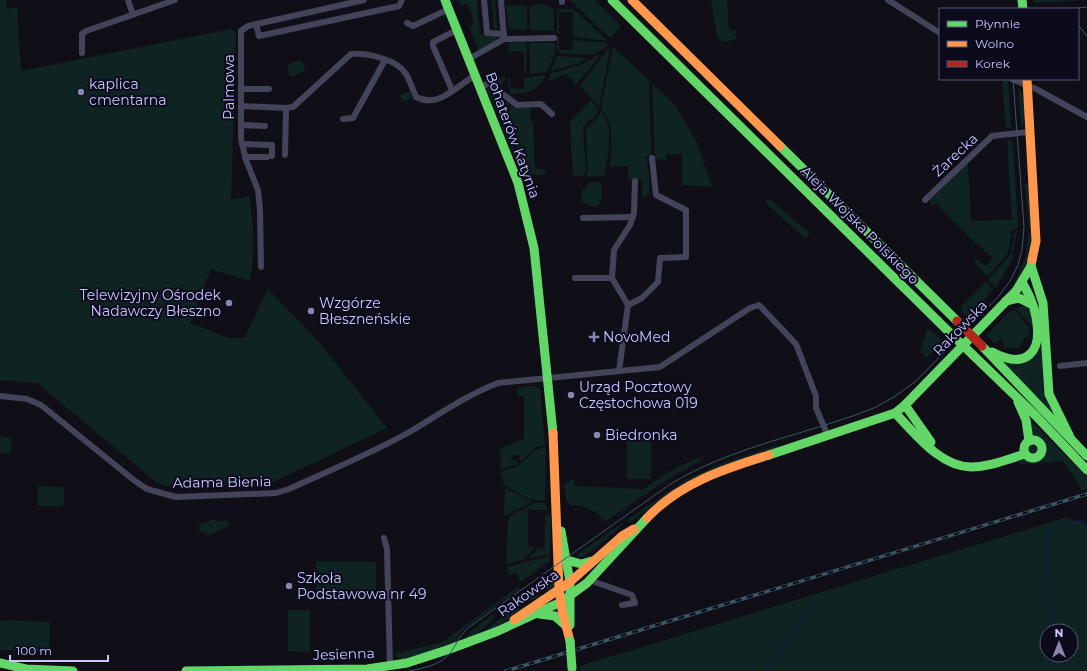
<svg xmlns="http://www.w3.org/2000/svg" width="1087" height="671" font-family="Montserrat,sans-serif">
<style>
.green{fill:#0e2322;fill-rule:evenodd}
.lines{fill:none;stroke-linecap:round;stroke-linejoin:round}
.stream{stroke:#0b213c;stroke-width:2}
.street{stroke:#434459;stroke-width:6}
.fast{stroke:#63d668;stroke-width:9}
.slow{stroke:#ff974d;stroke-width:9}
.tram{stroke:#3c5562;stroke-width:1}
.rail-casing{stroke:#3c5562;stroke-width:3.5}
.rail{stroke:#0c0b1c;stroke-width:2;stroke-dasharray:6;stroke-linecap:butt}
.fast-bridge{stroke:#63d668;stroke-width:9}
.jam-bridge{stroke:#b3261e;stroke-width:9}
.poi-dot{fill:#8886ae;stroke:#0c0b1c;stroke-width:1.5}
.labels{text-anchor:middle;stroke-width:4;stroke-linejoin:round;paint-order:stroke}
.poi-label{font-size:14px;fill:#c8c6ff;stroke:#0c0b1c;text-anchor:start}
.street-label{font-size:14px;fill:#c8c6ff;stroke:#0c0b1c}
</style>
<rect width="100%" height="100%" fill="#100f18"/>
<!-- green -->
<g class="green">
<path d="M0,0h6l1,9 10,-2 4,64 210,-42 5,4 -5,167 19,-4c3,29 5,57 0,85l-39,-12 -21,54 39,15h15l24,-49 52,54 67,85 -120,57 -102,1 -9,-4 -119,-99 -37,-3z"/>
<polygon points="458,0 477,0 480,35 500,35 501,39 479,51 469,27 474,24 472,19 473,18 467,4 461,6"/>
<polygon points="492,0 495,0 497,31 494,31"/>
<polygon points="570,0 595,0 621,26 610,38"/>
<polygon points="711,0 727,0 729,30 736,30 736,39 724,42 717,37"/>
<polygon points="1034,0 1087,0 1034,3"/>
<polygon points="542,4 554,9 554,31 530,30 529,6"/>
<polygon points="506,5 527,6 527,30 509,29"/>
<polygon points="557,9 573,9 608,41 573,37 573,12 559,12 559,33 557,33"/>
<polygon points="557,37 559,37 559,50 573,50 573,40 607,43 607,47 591,55 560,53 557,50"/>
<polygon points="509,43 527,43 526,74 524,74 524,51 509,51"/>
<polygon points="529,43 555,43 555,53 547,72 530,74"/>
<polygon points="610,47 610,50 599,107 580,85"/>
<path d="M613,47l36,33 2,76h-5l3,18v20l-7,4v-19h-14v-13l-18,1c2,-19 4,-44 -9,-59z"/>
<polygon points="601,54 576,85 571,77 569,78 566,74 548,81 550,74 580,65"/>
<polygon points="557,56 587,58 579,63 551,71"/>
<polygon points="300,60 302,61 305,71 291,77 288,73 288,64"/>
<path d="M546,75c-8,16 -19,19 -36,19l-3,-17h3v11l14,1v-11z"/>
<polygon points="504,77 506,79 498,89 491,82 490,78"/>
<polygon points="1002,79 1008,81 1011,128 1006,128"/>
<polygon points="652,83 678,108 680,115 696,140 712,187 682,185 682,154 666,154 666,160 655,159"/>
<path d="M488,87c12,5 27,68 31,82l-32,-80z"/>
<path d="M1018,87c7,5 10,36 3,41z"/>
<polygon points="409,91 412,98 402,102 400,95"/>
<polygon points="499,97 515,108 531,108 530,121 533,121 535,168 547,171 543,175 524,175 511,128"/>
<polygon points="591,100 598,109 597,114 583,127 586,171 582,176 573,176 570,121"/>
<path d="M601,111c14,17 7,46 3,65l-19,1 3,-5 -2,-43 14,-14z"/>
<polygon points="1007,140 1011,140 1013,145 1018,226 1017,229 1012,230 1008,253 988,276 975,264 974,257 986,266 993,258 973,241 936,203 932,206 930,200 968,163 971,221 1012,219"/>
<polygon points="590,182 601,182 602,200 596,208 582,202 582,191"/>
<polygon points="1025,183 1029,183 1032,228 1029,228"/>
<polygon points="768,198 810,233 806,239 765,203"/>
<polygon points="1017,231 1012,260 996,288 988,280 1011,254 1014,234"/>
<polygon points="1028,233 1032,233 1027,262 1013,287 1026,255"/>
<polygon points="985,282 994,290 967,317 961,310 962,305"/>
<polygon points="1026,304 1033,314 1033,339 1032,326 1016,309"/>
<polygon points="1014,309 1029,327 1029,338 1026,337 1018,348 1004,348 1002,337 995,344 986,335 1009,312"/>
<polygon points="927,329 929,329 943,341 927,358 920,352"/>
<polygon points="1039,349 1042,349 1053,414 1004,363 1022,365"/>
<polygon points="535,386 540,389 545,445 534,448 521,461 519,455 513,455 511,459 517,461 518,464 500,470 501,454 499,449 524,439 524,396 517,396 517,388"/>
<path d="M1031,421l56,56v12l-5,2 -19,-30 -45,4 2,-5c7,-2 12,3 19,1l7,-8 -2,-12 -6,-4 -6,-1z"/>
<polygon points="0,436 12,438 10,454 0,453"/>
<rect x="627" y="437" width="24" height="42"/>
<circle cx="1033" cy="449" r="4.5"/>
<polygon points="777,445 778,448 683,484 629,523 627,520 687,479 723,463"/>
<polygon points="546,447 545,501 529,499 504,485 500,472 518,466 535,450"/>
<path d="M706,455l-7,7 -28,15 -66,45c-8,-11 -23,-18 -35,-17l-1,-3h-3v-13h-2v-4l7,-5h4v6l69,3c19,-15 40,-26 62,-34z"/>
<polygon points="38,486 64,487 64,502 62,506 39,506 37,504"/>
<polygon points="505,488 532,502 504,516"/>
<polygon points="534,503 545,503 548,510 522,509"/>
<polygon points="520,510 528,510 528,546 535,547 525,559 506,564 508,521 510,516"/>
<polygon points="545,515 550,515 551,520 550,554 529,559 538,548 545,547"/>
<path d="M1067,517l20,9v145h-506l-1,-5zM1047,631h24v24h-24z"/>
<polygon points="214,519 220,522 227,519 230,525 207,536 205,533 199,531 199,525"/>
<path d="M622,523l2,1c-15,11 -28,27 -45,34l-2,-3z"/>
<polygon points="550,556 550,561 520,582 517,573 509,575 506,567"/>
<polygon points="316,561 376,562 376,591 316,590"/>
<polygon points="556,570 555,588 549,592 547,590 529,593 528,591"/>
<polygon points="518,587 520,589 465,628 454,644 421,656 401,660 394,654 442,642"/>
<polygon points="544,594 540,598 515,605 515,603 525,596"/>
<path d="M527,606l1,2 -40,24 -2,-1c13,-13 24,-21 41,-25z"/>
<polygon points="288,610 310,610 310,652 288,651"/>
<polygon points="492,615 494,618 477,634 464,641 470,632"/>
<polygon points="0,620 50,622 49,652 0,650"/>
</g>
<g class="lines">
<!-- stream -->
<g class="stream">
<polyline points="1052,631 1047,530 1080,521 1087,524"/>
<polyline points="1053,655 1053,669"/>
<polyline points="767,671 812,606"/>
</g>
<!-- street -->
<g class="street">
<polyline points="128,0 133,15"/>
<polyline points="484,0 487,33 504,34"/>
<polyline points="501,0 504,39 554,38"/>
<polyline points="562,0 562,2"/>
<polyline points="888,0 940,33"/>
<polyline points="407,23 413,26 449,9"/>
<polyline points="256,24 259,36 399,6 402,0"/>
<polyline points="82,53 82,34 86,31 175,0"/>
<polyline points="469,59 504,39"/>
<polyline points="1012,79 1036,89 1087,117"/>
<polyline points="481,87 487,84 491,85 517,105 541,104 552,114"/>
<polyline points="241,89 269,89"/>
<polyline points="452,90 433,46 433,42 457,30"/>
<path d="M241,106l45,2 7,-1 58,-53c16,-1 46,5 55,20 4,7 7,16 10,23 23,12 41,-12 60,-22"/>
<polyline points="343,119 353,118 385,60"/>
<polyline points="241,125 265,126"/>
<polyline points="242,144 272,145 272,156"/>
<polyline points="285,155 286,108"/>
<polyline points="245,157 267,157"/>
<polyline points="925,200 992,136 1028,132"/>
<polyline points="583,218 633,217"/>
<polyline points="261,267 260,210 258,190 246,160 241,139 241,31 248,26 364,0"/>
<polyline points="575,278 612,278 628,305 619,371"/>
<polyline points="612,278 614,250 630,225 634,213 635,181"/>
<polyline points="628,305 642,298 658,282 660,258 686,257 686,210 656,195 652,158"/>
<polyline points="1060,366 1087,363"/>
<path d="M0,396l27,3 14,6 94,76 12,8 29,8 100,-4 13,-4c41,-19 84,-36 124,-59 28,-17 54,-35 85,-47l162,-16 90,-59 9,-3 37,39 20,52v12l12,28"/>
<polyline points="384,538 387,549 390,666"/>
<polyline points="591,579 595,582 632,595 635,603 622,605"/>
</g>
<!-- fast -->
<g class="fast">
<polyline points="445,0 518,183 534,248 553,433"/>
<polyline points="612,0 948,331"/>
<polyline points="1022,0 1023,9"/>
<polyline points="780,146 957,321"/>
<polyline points="1031,266 1043,303 1049,394 1070,437"/>
<polyline points="1006,301 1019,298 1031,304"/>
<polyline points="982,346 1087,456"/>
<path d="M992,352c34,18 51,1 44,-35 -2,-13 -8,-24 -14,-35"/>
<polyline points="973,355 1036,416 1087,470"/>
<polyline points="1018,402 1026,420 1029,441"/>
<polyline points="905,405 931,442"/>
<path d="M895,413c20,20 45,54 76,54 19,0 37,-8 54,-13"/>
<circle cx="1033" cy="449" r="9"/>
<polyline points="769,455 895,413 905,405 1016,291 1031,266 1032,260"/>
<polyline points="561,531 570,582 570,625"/>
<polyline points="567,560 581,564 592,561"/>
<polyline points="539,614 555,616 566,626"/>
<polyline points="0,663 26,669 73,671"/>
<polyline points="186,671 367,669 407,663 450,649 498,631 561,602 587,583 647,518"/>
</g>
<!-- slow -->
<g class="slow">
<polyline points="632,0 780,146"/>
<polyline points="1027,79 1036,241 1032,260"/>
<polyline points="553,433 559,589 562,610 570,641"/>
<path d="M647,518c33,-35 77,-49 122,-63"/>
<polyline points="514,620 570,582 622,536 634,529"/>
</g>
<!-- tram -->
<g class="tram">
<polyline points="1069,9 1087,7"/>
<polyline points="1078,25 1087,36"/>
<path d="M409,671c15,-3 32,-6 42,-19 6,-9 10,-18 18,-25l200,-142c63,-39 137,-50 205,-77l20,-11 22,-16 82,-84 12,-16 8,-16 4,-15 2,-23 -11,-148"/>
</g>
<defs>
<polyline id="rail" points="506,671 1087,494"/>
</defs>
<!-- rail casing -->
<use href="#rail" class="rail-casing"/>
<!-- rail -->
<use href="#rail" class="rail"/>
<!-- fast-bridge -->
<g class="fast-bridge">
<polyline points="948,331 973,355"/>
<polyline points="570,641 572,668"/>
</g>
<!-- jam-bridge -->
<polyline class="jam-bridge" points="957,321 982,346"/>
</g>
<!-- markers -->
<g class="poi-dot">
<circle cx="81" cy="92" r="4"/>
<circle cx="229" cy="303" r="4"/>
<circle cx="311" cy="311" r="4"/>
<path d="M592 331h4v4h4v4h-4v4h-4v-4h-4v-4h4z"/>
<circle cx="571" cy="395" r="4"/>
<circle cx="597" cy="435" r="4"/>
<circle cx="289" cy="586" r="4"/>
</g>
<g class="labels">
<!-- poi labels -->
<g class="poi-label">
<text x="89" y="89">kaplica<tspan x="89" dy="16">cmentarna</tspan></text>
<text x="221" y="300" text-anchor="end">Telewizyjny Ośrodek<tspan x="221" dy="16">Nadawczy Błeszno</tspan></text>
<text x="319" y="308">Wzgórze<tspan x="319" dy="16">Błeszneńskie</tspan></text>
<text x="603" y="342">NovoMed</text>
<text x="579" y="392">Urząd Pocztowy<tspan x="579" dy="16">Częstochowa 019</tspan></text>
<text x="605" y="440">Biedronka</text>
<text x="297" y="583">Szkoła<tspan x="297" dy="16">Podstawowa nr 49</tspan></text>
</g>
<!-- street labels -->
<g class="street-label">
<text transform="translate(229 87) rotate(-90)" y="5">Palmowa</text>
<text transform="translate(513 135) rotate(70)" y="5">Bohaterów Katynia</text>
<text transform="translate(955 155) rotate(-43)" y="5">Żarecka</text>
<text transform="translate(860 225) rotate(45)" y="5">Aleja Wojska Polskiego</text>
<text transform="translate(960 328) rotate(-46)" y="5">Rakowska</text>
<text transform="translate(222 482) rotate(-1)" y="5">Adama Bienia</text>
<text transform="translate(528 593) rotate(-35)" y="5">Rakowska</text>
<text transform="translate(344 654) rotate(-2)" y="5">Jesienna</text>
</g>
</g>
<!-- legend -->
<rect x="939" y="8" width="140" height="72" fill="#0c0b1c" stroke="#575677"/>
<rect x="947" y="21" width="20" height="6" fill="#63d668" stroke="#575677"/>
<text x="975" y="28" font-size="12" fill="#c8c6ff">Płynnie</text>
<rect x="947" y="41" width="20" height="6" fill="#ff974d" stroke="#575677"/>
<text x="975" y="48" font-size="12" fill="#c8c6ff">Wolno</text>
<rect x="947" y="61" width="20" height="6" fill="#b3261e" stroke="#575677"/>
<text x="975" y="68" font-size="12" fill="#c8c6ff">Korek</text>
<!-- north arrow -->
<g transform="translate(1059 643)"><circle r="19" fill="#0c0b1c" stroke="#575677"/>
<path d="M0-3L7 15L0 10L-7 15Z" fill="#8886ae"/>
<text y="-6" font-size="11" font-weight="bold" text-anchor="middle" fill="#c8c6ff">N</text>
</g>
<!-- scale -->
<path d="M10 655v6h98v-6" fill="none" stroke="#c8c6ff" stroke-width="2"/>
<text x="16" y="655" font-size="12" fill="#c8c6ff" stroke="#0c0b1c" stroke-width="3" paint-order="stroke">100 m</text>
</svg>
